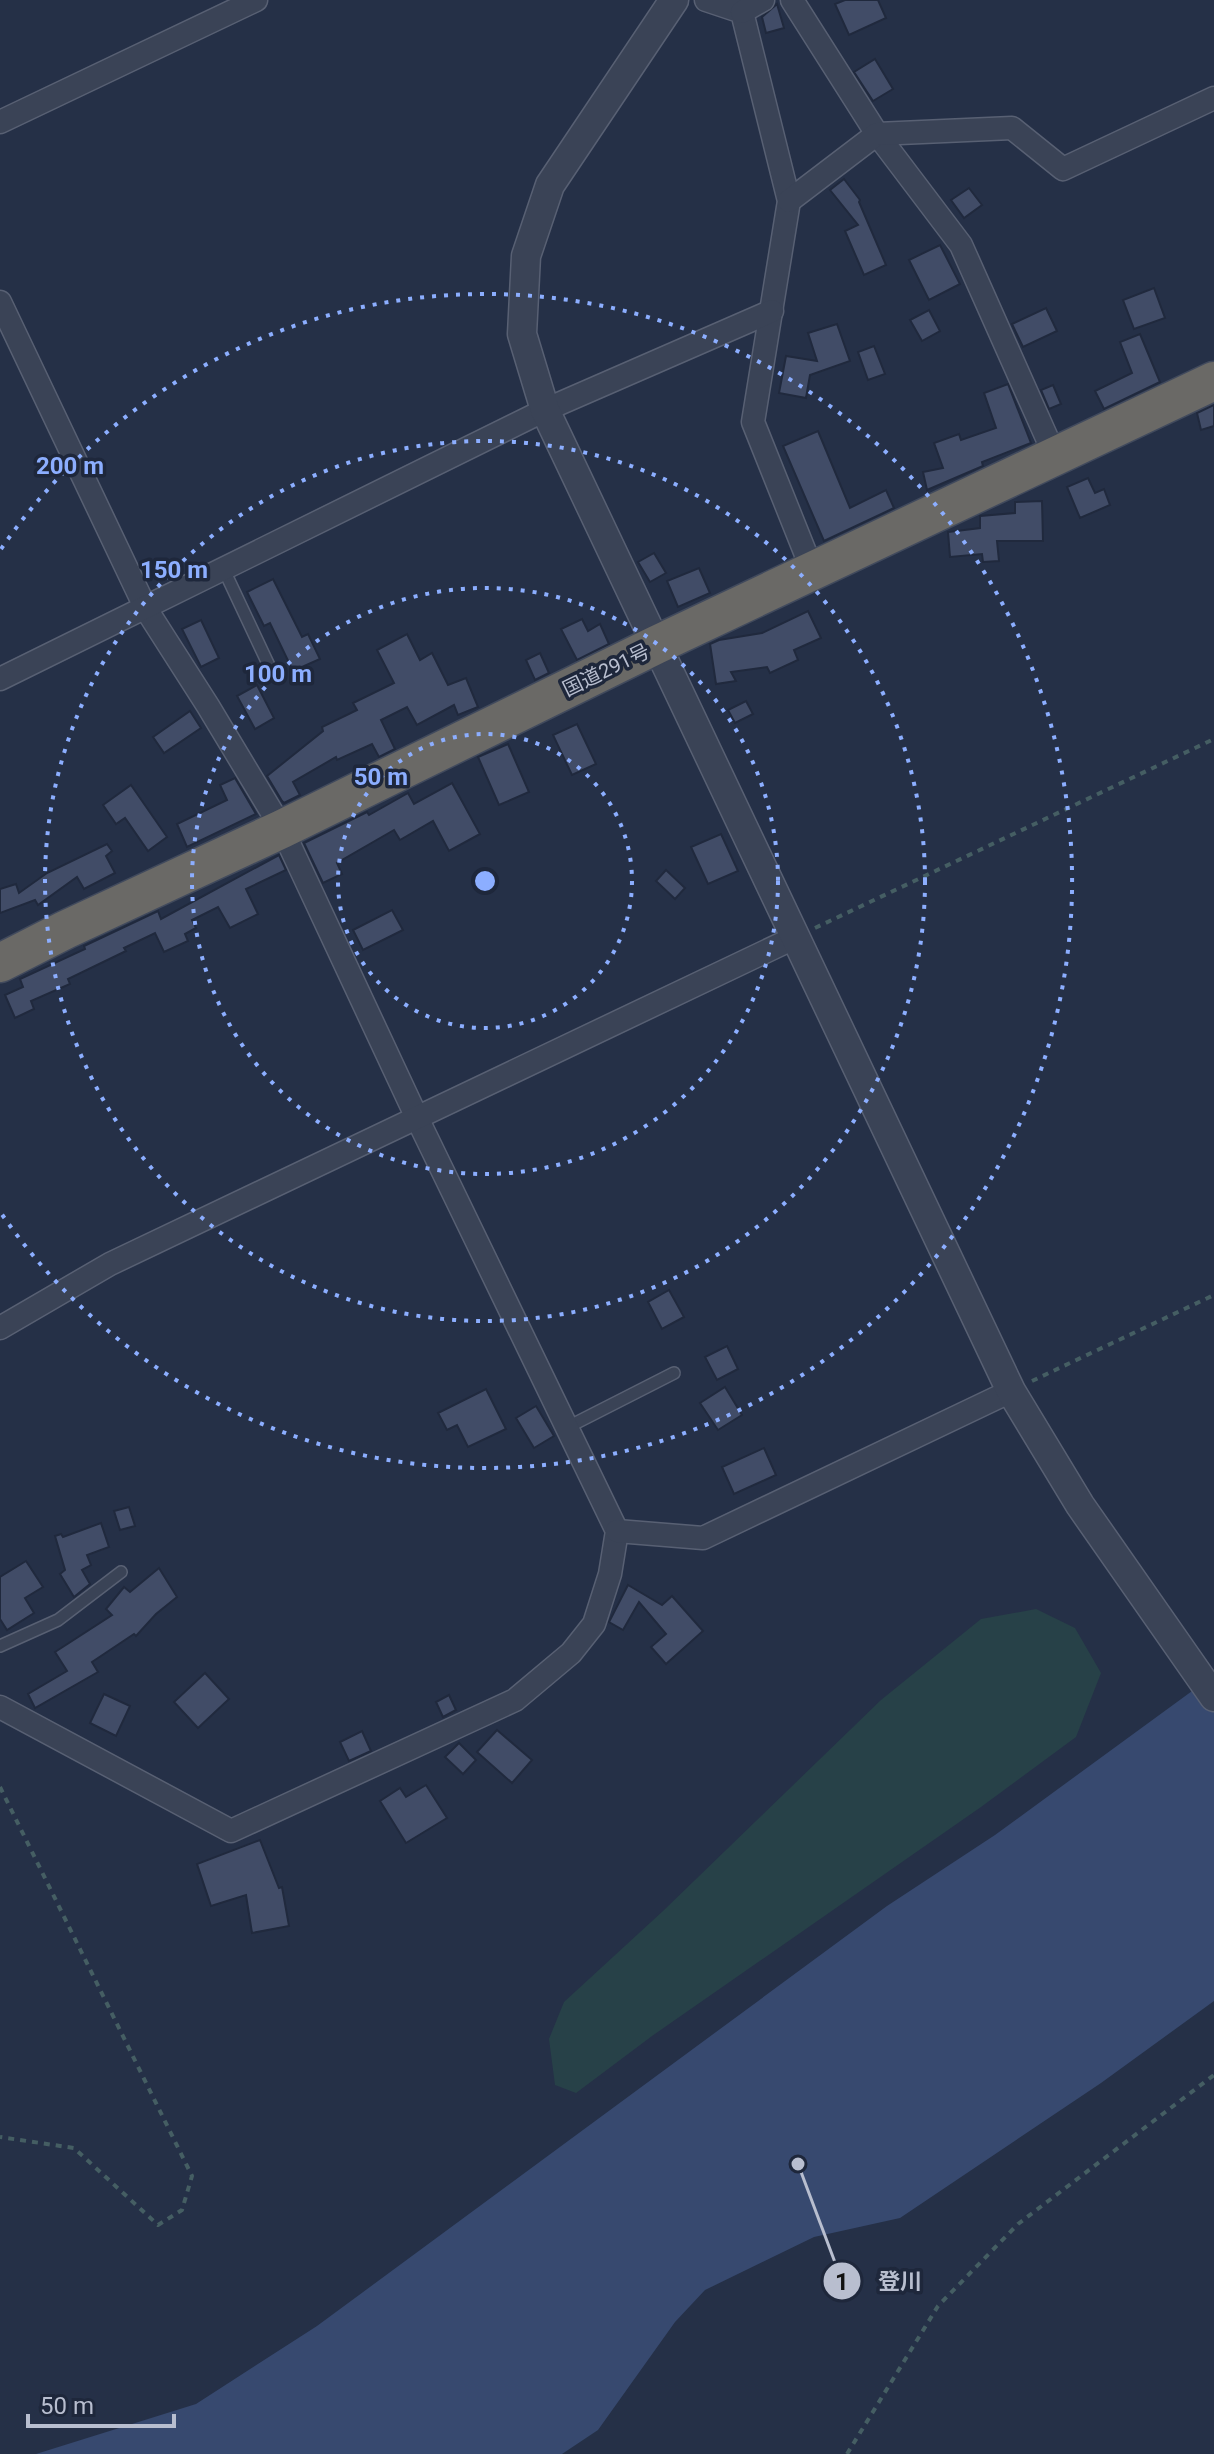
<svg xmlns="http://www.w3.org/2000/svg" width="1214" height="2454" font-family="Roboto,'Noto Sans JP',sans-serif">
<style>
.green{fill:#274148}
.water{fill:#37496f}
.building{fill:#414c67;stroke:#20293d;stroke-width:2}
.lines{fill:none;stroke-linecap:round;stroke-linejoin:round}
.service-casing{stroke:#586073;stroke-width:14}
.minor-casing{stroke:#586073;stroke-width:25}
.tertiary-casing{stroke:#586073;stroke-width:31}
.trunk-casing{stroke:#414a5d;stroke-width:41}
.path{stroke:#455e63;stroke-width:4;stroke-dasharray:6 6;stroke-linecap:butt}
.service{stroke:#3a4356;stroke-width:11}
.minor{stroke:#3a4356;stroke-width:22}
.tertiary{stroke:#3a4356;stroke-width:28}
.trunk{stroke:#6a6966;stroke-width:38}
.ring{fill:none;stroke:#8caeff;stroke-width:4;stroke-dasharray:4 8}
.labels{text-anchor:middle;stroke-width:7;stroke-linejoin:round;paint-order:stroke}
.street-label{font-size:20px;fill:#b8becf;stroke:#1e273b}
.centre{fill:#8caeff;stroke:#1e273b;stroke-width:4}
.ring-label{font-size:24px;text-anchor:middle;font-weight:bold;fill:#8caeff;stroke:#1e273b;stroke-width:7;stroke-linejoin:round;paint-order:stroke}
.leader{fill:none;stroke:#b8becf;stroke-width:3}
.callout-dot{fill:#b8becf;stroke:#1e273b;stroke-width:3}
.mark-label{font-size:24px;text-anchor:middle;font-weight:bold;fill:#111}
.callout-label{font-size:22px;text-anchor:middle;font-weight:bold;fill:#b8becf;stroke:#1e273b;stroke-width:7;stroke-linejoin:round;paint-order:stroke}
</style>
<rect width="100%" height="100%" fill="#253047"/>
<!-- green -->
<polygon class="green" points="1036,1609 1075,1628 1101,1673 1076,1737 981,1807 652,2036 576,2093 555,2085 549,2039 564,2002 663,1911 881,1700 981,1619"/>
<!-- water -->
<polygon class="water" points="1214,1675 1214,2001 1101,2083 900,2218 814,2237 705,2290 675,2322 598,2430 562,2454 36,2454 196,2404 317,2326 887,1906 995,1835"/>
<!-- building -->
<g class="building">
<polygon points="845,0 878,0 886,18 849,35 835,4"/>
<polygon points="777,4 784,28 766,33 762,17"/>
<polygon points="875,59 893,89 873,101 854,72"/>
<polygon points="844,179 860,200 859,202 886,265 864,275 845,231 858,225 830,190"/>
<polygon points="969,188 982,205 964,218 951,200"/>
<polygon points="940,245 960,284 929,300 909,260"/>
<polygon points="1154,288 1165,318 1134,329 1123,300"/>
<polygon points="1046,308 1057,331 1023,347 1012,324"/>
<polygon points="929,310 940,331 922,341 910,320"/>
<polygon points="837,324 850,361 810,375 806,398 779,393 786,356 817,361 808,333"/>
<polygon points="1140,334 1160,382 1104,409 1095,391 1132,373 1120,342"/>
<polygon points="874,346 885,374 868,380 858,352"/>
<polygon points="1008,384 1031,443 982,462 983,466 927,490 923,472 943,468 934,443 959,434 961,440 996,428 984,393"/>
<polygon points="1053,385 1061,404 1049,409 1041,390"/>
<polygon points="1214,405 1214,426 1201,430 1197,413"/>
<polygon points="818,431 850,508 886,490 894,508 824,541 783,446"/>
<polygon points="1088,478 1095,493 1104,489 1110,505 1080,518 1067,487"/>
<polygon points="1042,501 1043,541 997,541 999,561 983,562 982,554 950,557 948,532 980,528 980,516 1015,513 1015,502"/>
<polygon points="654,553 666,573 650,582 638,562"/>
<polygon points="699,568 710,593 678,607 667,581"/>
<polygon points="273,579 302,637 308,634 320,659 293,671 270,623 264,626 247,592"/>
<polygon points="808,611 821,638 794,650 798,660 770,673 767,667 731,672 736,681 716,684 710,644 719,640 762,633"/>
<polygon points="582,619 588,631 600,624 609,644 577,660 561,629"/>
<polygon points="201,620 219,658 201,667 182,629"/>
<polygon points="407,634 420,660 432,653 448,685 466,678 478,707 458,715 454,705 417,725 407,707 381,720 395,749 379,757 372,744 337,760 336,757 293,782 300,795 284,803 282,801 267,776 323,731 322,727 357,710 353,703 394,683 377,650"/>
<polygon points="540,653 549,673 535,680 526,660"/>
<polygon points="257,685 274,718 255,729 237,696"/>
<polygon points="746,701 753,714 735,723 728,710"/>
<polygon points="190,711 201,728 164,753 153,737"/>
<polygon points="577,724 596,764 572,775 553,735"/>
<polygon points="508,744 529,792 499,805 478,757"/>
<polygon points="235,778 256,814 187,847 177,824 227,800 220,785"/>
<polygon points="452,783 480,834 449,851 433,821 400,840 394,830 337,863 342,874 323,883 304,843 367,812 369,815 408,793 414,804"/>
<polygon points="131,785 167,837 148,851 125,818 116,824 103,805"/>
<polygon points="721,834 738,871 708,884 691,847"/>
<polygon points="107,844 112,851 106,856 115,873 84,889 77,877 38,905 35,900 0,913 0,889 16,884 19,893 47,873"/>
<polygon points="279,855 286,870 246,889 258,914 230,928 218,907 192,920 196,928 185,934 188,941 164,952 155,933 124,948 126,951 68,979 70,984 31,1001 34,1009 15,1018 5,995 23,987 20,979 85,949 84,946 158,911 161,919"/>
<polygon points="666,870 685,888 675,899 656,881"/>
<polygon points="392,910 403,930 363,950 353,930"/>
<polygon points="669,1290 684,1317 662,1329 648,1302"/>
<polygon points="727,1346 738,1369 717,1380 705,1357"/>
<polygon points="725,1387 742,1415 718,1430 700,1403"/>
<polygon points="486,1389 506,1429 468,1447 457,1425 447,1430 438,1413"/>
<polygon points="536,1406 554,1436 534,1448 516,1418"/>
<polygon points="764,1448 776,1475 734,1494 722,1467"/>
<polygon points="129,1507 135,1526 120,1530 114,1511"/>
<polygon points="101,1523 109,1547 87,1555 91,1565 82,1570 90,1584 74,1597 60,1574 65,1570 55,1536 61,1534 63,1537"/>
<polygon points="26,1561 43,1587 25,1598 34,1613 7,1630 0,1619 0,1577"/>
<polygon points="159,1568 177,1597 156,1614 136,1636 134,1634 92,1662 98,1672 35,1708 28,1694 67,1671 55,1652 112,1615 106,1609 124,1587 130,1592"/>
<polygon points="628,1585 662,1605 672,1596 703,1631 666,1664 651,1647 666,1634 639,1602 623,1630 609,1622"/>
<polygon points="205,1673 229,1699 198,1728 174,1702"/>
<polygon points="104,1694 130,1706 116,1736 90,1723"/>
<polygon points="449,1695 456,1710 443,1717 436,1702"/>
<polygon points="497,1730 532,1760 512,1783 477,1752"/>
<polygon points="362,1731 371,1751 349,1761 340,1742"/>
<polygon points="459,1743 476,1760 463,1774 445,1757"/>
<polygon points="426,1785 447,1818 406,1843 380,1801 400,1788 406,1797"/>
<polygon points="260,1840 279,1888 282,1887 289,1926 252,1933 246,1895 211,1906 197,1864"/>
</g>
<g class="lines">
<defs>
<g id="service">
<polyline points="224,570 272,672"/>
<polyline points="566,1428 674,1373"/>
<polyline points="0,1646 58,1620 121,1572"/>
</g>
<g id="minor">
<polyline points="706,0 742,12 789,201 753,422 813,572"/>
<polyline points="792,0 877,134 961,245 1055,456"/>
<polyline points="742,12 763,0"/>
<polyline points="0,122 256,0"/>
<polyline points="789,201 877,134 1012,128 1063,169 1214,98"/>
<polyline points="0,302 146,609 208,706 282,829 418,1120 617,1531 610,1574 594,1624 571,1653 515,1700 231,1831 0,1707"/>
<polyline points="0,679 545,410 772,311"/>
<polyline points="0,1328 110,1264 796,937"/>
<polyline points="617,1531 703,1538 1011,1391"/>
</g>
<polyline id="tertiary" points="674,0 550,185 526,256 522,334 545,410 1011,1391 1080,1505 1214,1697"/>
<polyline id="trunk" points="0,963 65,930 282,829 656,645 1214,381"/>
</defs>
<!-- service casing -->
<use href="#service" class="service-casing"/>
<!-- minor casing -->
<use href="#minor" class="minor-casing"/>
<!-- tertiary casing -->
<use href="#tertiary" class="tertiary-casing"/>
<!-- trunk casing -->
<use href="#trunk" class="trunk-casing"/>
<!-- path -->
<g class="path">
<polyline points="815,928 1214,739"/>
<polyline points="1032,1381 1214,1295"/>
<polyline points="0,1787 192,2176 182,2210 158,2225 74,2148 0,2137"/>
<polyline points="847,2454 938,2306 1018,2224 1214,2075"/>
</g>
<!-- service -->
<use href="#service" class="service"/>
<!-- minor -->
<use href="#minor" class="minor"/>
<!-- tertiary -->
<use href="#tertiary" class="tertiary"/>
<!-- trunk -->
<use href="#trunk" class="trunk"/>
</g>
<!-- distance rings -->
<g class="ring">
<circle cx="485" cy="881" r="147"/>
<circle cx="485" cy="881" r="293"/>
<circle cx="485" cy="881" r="440"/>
<path d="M1 549A587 587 0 1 1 1 1213"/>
</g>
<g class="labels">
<!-- street labels -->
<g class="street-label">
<text transform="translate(606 670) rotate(-26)" y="7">国道291号</text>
</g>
</g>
<circle cx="485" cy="881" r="12" class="centre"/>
<g class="ring-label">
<text x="70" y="474">200 m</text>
<text x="174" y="578">150 m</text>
<text x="278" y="682">100 m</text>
<text x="381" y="785">50 m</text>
</g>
<!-- callouts -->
<path class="leader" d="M798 2164L842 2281"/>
<g class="callout-dot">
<circle cx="798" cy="2164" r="8"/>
<circle cx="842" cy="2281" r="20"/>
</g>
<g class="mark-label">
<text x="842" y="2290">1</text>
</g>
<g class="callout-label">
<text x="900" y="2289">登川</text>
</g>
<!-- scale -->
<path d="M28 2414v12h146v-12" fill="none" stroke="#b8becf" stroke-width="4"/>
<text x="40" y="2414" font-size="24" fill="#b8becf" stroke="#1e273b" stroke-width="6" paint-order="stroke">50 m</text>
</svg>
